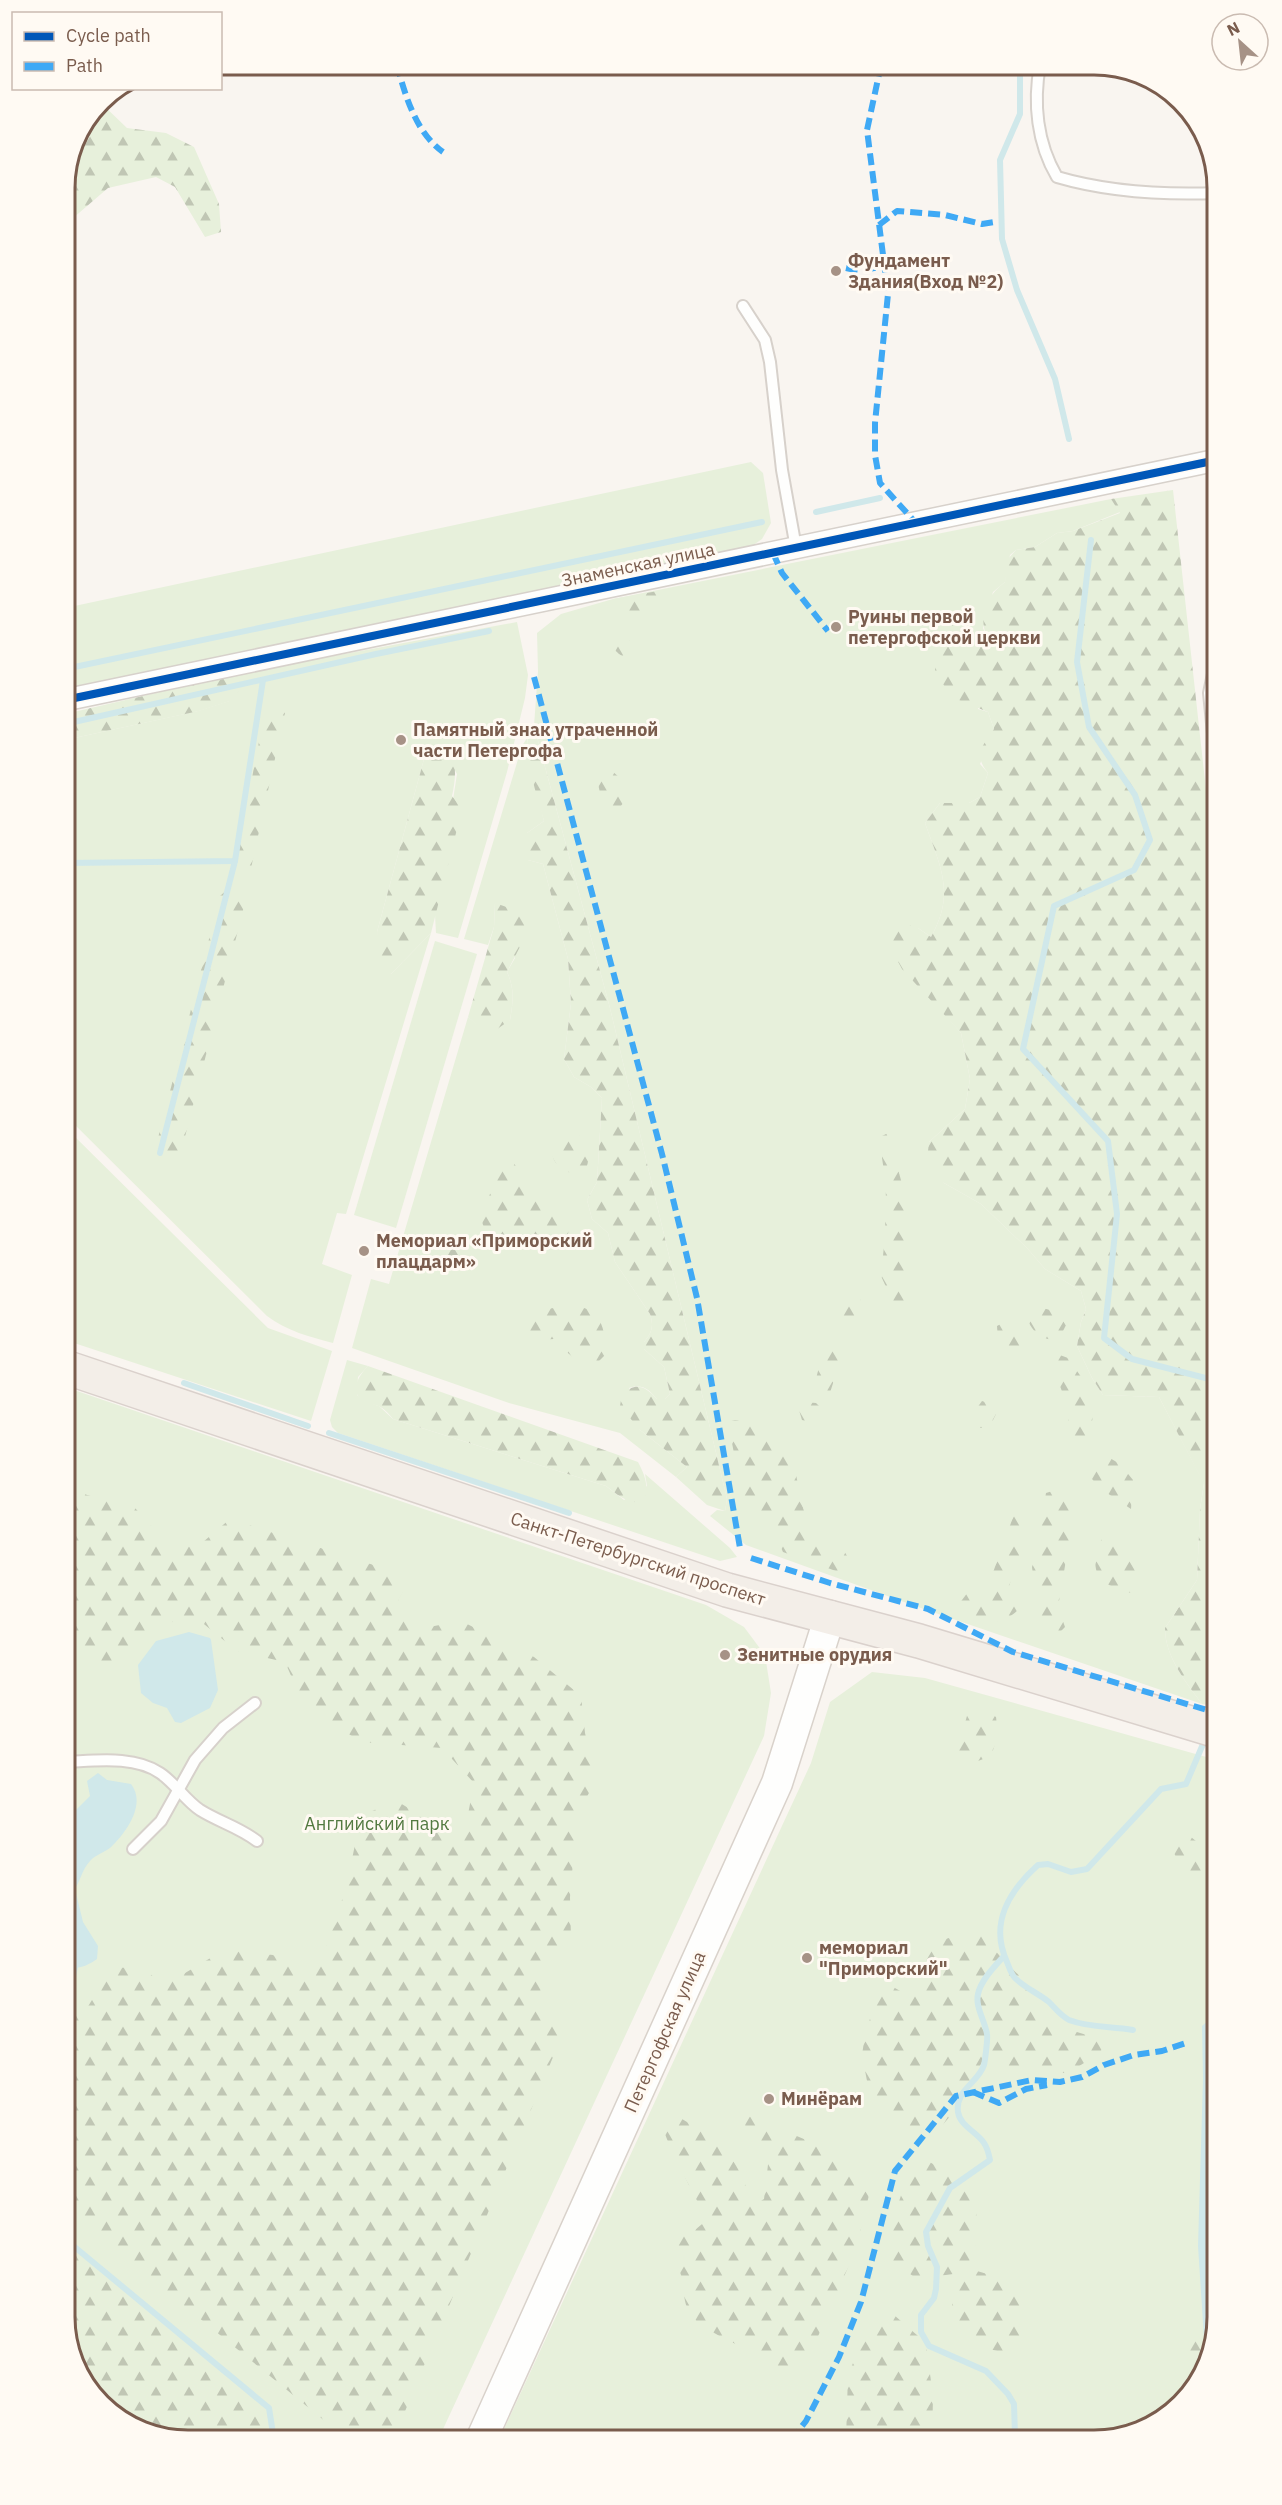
<svg xmlns="http://www.w3.org/2000/svg" width="1282" height="2505" font-family="'IBM Plex Sans',sans-serif">
<style>
.green{fill:#e7f0db}
.forest{fill:url(#forest-firs)}
.water{fill:#d0e8ea}
.lines{fill:none;stroke-linecap:round;stroke-linejoin:round}
.stream{stroke:#d0e8ea;stroke-width:6}
.lane-casing{stroke:#d7d1cb;stroke-width:14}
.street-casing{stroke:#d7d1cb;stroke-width:24}
.secondary-casing{stroke:#d9d2cb;stroke-width:33}
.primary-casing{stroke:#dad1cc;stroke-width:36}
.lane{stroke:#fefefd;stroke-width:10}
.street{stroke:#fefefd;stroke-width:21}
.secondary{stroke:#fefefd;stroke-width:30}
.primary{stroke:#f3eee8;stroke-width:33}
.quiet{stroke:#3fa9f5;stroke-width:6;stroke-dasharray:12 6;stroke-linecap:butt}
.cycleway-casing{stroke:#fffaf3;stroke-width:11}
.cycleway{stroke:#0057b8;stroke-width:8}
.poi-dot{fill:#a69286;stroke:#fffaf3;stroke-width:2}
.labels{text-anchor:middle;stroke-width:6;stroke-linejoin:round;paint-order:stroke}
.poi-label{font-size:18px;font-weight:bold;fill:#7a5c4d;stroke:#fffaf3;text-anchor:start}
.street-label{font-size:18px;fill:#7a5c4d;stroke:#fffaf3}
.park-label{font-size:18px;fill:#537a41;stroke:#fffaf3}
.rim{fill:none;stroke:#7a5c4d;stroke-width:3}
</style>
<defs>
<pattern id="forest-firs" width="22" height="20" patternUnits="userSpaceOnUse" patternTransform="scale(1.5)"><rect width="22" height="20" fill="#e7f0db"/><path d="M5 1l3.5 6h-7zM16 11l3.5 6h-7z" fill="#c0c6b4"/></pattern>
</defs>
<rect width="100%" height="100%" fill="#f9f5f0"/>
<!-- green -->
<g class="green">
<polygon points="751,462 763,473 771,523 762,539 749,548 65,690 65,608"/>
<path d="M1111,499l9,13 -47,19 -16,2 -22,14 -19,3 -6,5 -5,27 -12,10 -10,36 4,10 -2,3 -11,-6 4,74 10,3 6,17 -14,35 8,9 -8,24 -11,6h-29l-15,20c15,43 31,70 6,114l-13,-9 15,73 28,32 9,46 -5,30 -36,33 15,41 37,21 46,44 18,21 36,22 5,18 -5,13 -4,24 15,32 11,17 56,2 45,86 -4,26 -3,71 -32,48c0,29 21,54 37,76l-284,-97 -172,-62 -36,-29 7,-6 8,1 2,-12 -117,-491 -76,-282 4,-55 -1,-38 24,-19 52,-15z"/>
<path d="M517,622l11,53 -3,23 -18,74 -49,166 -22,-5 -1,-18 22,-141 -21,-37 -9,11 -50,184 14,42 40,-41 -85,281 -9,-1 -15,51 30,11 -19,68c-23,-6 -46,-12 -66,-27l-202,-201v-375l133,-29 31,-10 13,-28z"/>
<path d="M527,738l4,29 13,54 -17,12 1,27 15,4 25,95 3,44 -7,56 10,18 17,10 11,11 -5,84 -10,18 5,19 16,14 7,29 35,52c4,12 2,19 -6,28v7l20,18 6,27 -5,5h-8c-9,-10 -14,-15 -28,-11l11,42 47,37 -11,10 -56,-44 -111,-30 -157,-55 19,-69 18,5 79,-267 11,9 31,-6c3,-18 5,-31 -3,-48l8,-14 -20,-55 -1,24 -6,18 -24,-6 58,-193z"/>
<polygon points="435,941 477,954 396,1228 354,1215"/>
<polygon points="65,1127 268,1328 332,1351 311,1421 65,1340"/>
<polygon points="347,1360 368,1366 358,1377 357,1395 364,1401 379,1406 393,1419 606,1486 624,1500 647,1486 645,1474 730,1548 737,1557 720,1561 338,1433 332,1427 330,1420"/>
<polygon points="65,1387 706,1605 744,1627 765,1655 771,1693 764,1736 438,2440 180,2440 113,2415 74,2364 65,2317"/>
<polygon points="872,1672 925,1678 1217,1760 1217,2317 1196,2386 1141,2431 1094,2440 499,2440 811,1763 830,1702"/>
</g>
<!-- forest -->
<g class="forest">
<path d="M615,65h106l-5,2c-24,3 -82,15 -101,-2z"/>
<polygon points="100,102 127,128 166,133 194,147 219,204 221,232 205,237 175,187 156,177 108,188 65,225 65,180 74,141"/>
<path d="M1173,490l44,400v816l-15,-2c-16,-22 -37,-47 -37,-76l32,-48 3,-71 4,-25 -45,-87 -56,-2 -11,-17 -15,-32 4,-24 5,-13 -5,-18 -36,-22 -18,-21 -46,-44 -37,-21 -17,-23 2,-18 36,-33 5,-30 -9,-46 -59,-64 -14,-26 10,-21 20,6 13,9c25,-44 9,-71 -6,-114l15,-20h29l11,-6 8,-24c-15,-19 -6,-26 6,-44l-6,-17 -37,-15 -16,-26 3,-28 17,-21 15,3 4,10 11,6 2,-3c-9,-24 -1,-41 18,-56l1,-21 10,-11 19,-3 22,-14 16,-2 47,-18 -9,-14z"/>
<path d="M658,591v9c-14,14 -25,18 -43,8l-2,-9z"/>
<path d="M619,629l5,2 7,13v9l-5,5c-11,-5 -17,-13 -16,-26z"/>
<polygon points="242,673 241,688 230,701 199,711 65,740 65,714"/>
<polygon points="274,706 285,713 251,868 240,867 238,850 264,716"/>
<path d="M532,725l2,1 76,282 117,491 -2,12 -18,-6 -31,-28 11,-10 -47,-37 -20,-24 2,-12c14,-12 23,-8 35,5h8l5,-5 -6,-27 -20,-18v-7c8,-9 10,-16 6,-28l-35,-52 -7,-29 -16,-14 -5,-19 10,-18 5,-84 -11,-11 -17,-10 -10,-18 7,-56 -3,-44 -25,-95 -15,-4 -7,-11 6,-16 17,-12c-6,-22 -25,-77 -12,-96z"/>
<path d="M435,737l12,3c9,22 10,33 5,56l10,13 -31,124 -40,41 -11,-6 -3,-36 50,-184z"/>
<polygon points="611,770 621,779 628,796 616,813 604,812 596,774"/>
<path d="M229,888l10,1 7,10 -68,265 -7,4c-11,-5 -14,-11 -15,-22l64,-250z"/>
<path d="M495,903l17,6 15,13 -2,15 -18,35c8,17 6,30 3,48l-17,12 -14,-5 -11,-10 26,-90z"/>
<path d="M575,1131c12,11 19,30 7,43 -30,2 -46,-35 -7,-43z"/>
<polygon points="888,1133 907,1202 909,1282 904,1316 895,1306 881,1276 885,1236 886,1184 882,1158 882,1136"/>
<path d="M503,1156l8,3 24,35 12,4 9,7 13,25c-7,28 -23,15 -41,10 -17,-5 -41,6 -46,-19 -4,-16 10,-24 13,-39 2,-7 1,-15 3,-23z"/>
<polygon points="455,1240 464,1248 470,1259 467,1270 460,1273 447,1270 439,1251 444,1241"/>
<polygon points="848,1290 857,1290 861,1297 853,1332 843,1326 839,1318"/>
<path d="M1032,1305l25,7 9,13 -7,14c-19,3 -29,-9 -34,-27z"/>
<path d="M573,1306c29,2 32,23 33,48l-11,11c-19,-2 -29,-13 -41,-26 -12,1 -22,1 -29,-10 12,-25 24,-19 48,-23z"/>
<path d="M1008,1320l14,28 -12,10c-11,-10 -12,-17 -13,-32z"/>
<path d="M834,1338l10,11 -17,53c-3,-3 -8,-6 -10,-10 -6,-11 9,-45 17,-54z"/>
<path d="M1057,1354l11,4 27,39 -6,50 -12,8 -8,-9c1,-38 -4,-49 -19,-84z"/>
<path d="M368,1366l270,96c7,13 12,26 5,40 -16,2 -25,-7 -37,-16l-213,-67c-4,-5 -9,-11 -15,-13 -3,-2 -6,-1 -9,-2 -22,-8 -12,-27 -1,-38z"/>
<polygon points="982,1401 991,1404 996,1414 989,1428 978,1428 972,1415"/>
<polygon points="804,1402 816,1403 822,1409 821,1418 816,1426 802,1420 799,1410"/>
<path d="M735,1420c17,2 50,22 56,38 6,14 7,31 11,46 3,13 10,26 15,39 24,-6 26,7 37,25l-7,7 -64,-23 -6,-13 -15,-12 -7,-11 -14,-26 -13,-68z"/>
<polygon points="1103,1454 1120,1464 1133,1480 1131,1509 1098,1487 1087,1472 1092,1456"/>
<path d="M65,1483l22,12 48,13 30,33 31,7 34,-29 181,58 -13,23 15,30 48,-9 73,36 47,39 4,37 11,47 -19,35 -7,82 1,42 -25,25 -7,35 22,39 -168,402h-45l-283,-232v-206l17,14 30,-48 31,-1 20,19 61,-36 49,5 38,24c27,-53 39,-103 49,-162l35,-17 40,24 30,6 9,-47 -32,-35 -81,-6 -57,-37 -19,-43 -48,-11 -38,-31 -39,3 -31,33 -24,16 -34,-39 -6,-19z"/>
<polygon points="1059,1489 1075,1507 1058,1607 1065,1627 1059,1633 1049,1633 1039,1621 1032,1567 1041,1540 1042,1516 1046,1493"/>
<path d="M1016,1509l17,6 -25,74 9,8 3,11c-17,18 -40,18 -60,5l-1,-9 9,-12 19,-3z"/>
<path d="M1102,1538l20,8 14,26 -1,22c-35,-9 -49,-18 -33,-56z"/>
<polygon points="970,1706 984,1710 996,1717 998,1735 991,1756 978,1761 955,1756"/>
<path d="M1180,1828l33,27h4v62v-20l-5,-19c-6,-1 -15,-1 -20,-4 -15,-7 -23,-29 -22,-44z"/>
<polygon points="968,1932 983,1936 1004,1961 1027,1983 1033,1997 1046,2016 1064,2028 1106,2041 1100,2053 1068,2073 1036,2072 1009,2066 984,2058 959,2106 939,2129 916,2135 885,2120 868,2086 862,2055 866,2028 886,1983 902,1992 907,1991 920,1963 933,1943"/>
<path d="M744,2114l67,28 32,25 26,28 -13,54 -47,108 -15,13 -13,3c-9,-6 -17,-14 -26,-19 -17,-10 -54,-24 -64,-39 -9,-13 -6,-26 -10,-40 -5,-17 -15,-21 -3,-38l12,-3 17,-14 -35,-68 -7,-18 4,-11 13,-4c19,11 38,26 52,43 11,13 9,30 25,40l5,-3 5,-43 -3,-5 -12,-3 -8,-15z"/>
<path d="M926,2160c48,26 57,44 48,97l-21,17 -36,5 -25,-18 -1,-35 17,-52z"/>
<polygon points="65,2242 297,2440 180,2440 113,2415 74,2364 65,2317"/>
<path d="M977,2271l34,10 16,14 1,15 -11,34 -14,9c-7,-3 -17,-4 -23,-8 -19,-10 -37,-40 -23,-60 4,-6 14,-10 20,-14z"/>
<polygon points="894,2315 926,2343 933,2397 932,2440 846,2440 848,2374 868,2331"/>
<path d="M1199,2335l7,21 -8,25c-6,-14 -14,-30 -6,-44z"/>
</g>
<!-- water -->
<g class="water">
<polygon points="189,1632 210,1638 211,1640 218,1690 210,1708 181,1723 175,1722 167,1708 153,1703 141,1693 138,1665 156,1641"/>
<path d="M98,1773l9,7 24,4c15,19 -3,46 -18,61 -6,7 -17,9 -23,16 -7,7 -10,20 -15,28l8,33 15,24 -1,13c-10,7 -21,12 -32,6v-127l4,-6 2,-17 19,-19 -3,-15z"/>
<polygon points="1217,2013 1217,2317 1208,2347 1204,2338 1198,2246 1203,2078 1202,2026"/>
</g>
<g class="lines">
<!-- stream -->
<g class="stream">
<polyline points="1020,65 1020,114 1000,160 1002,239 1017,290 1055,379 1069,439"/>
<polyline points="816,512 880,498"/>
<polyline points="1091,540 1077,662 1089,727 1135,795 1150,840 1134,870 1054,906 1023,1049 1108,1141 1117,1214 1104,1338 1132,1359 1217,1381"/>
<polyline points="65,669 762,522"/>
<polyline points="65,724 376,654 489,631"/>
<polyline points="65,863 235,861 263,680"/>
<polyline points="160,1153 235,861"/>
<polyline points="184,1383 308,1426"/>
<polyline points="329,1433 569,1513"/>
<polyline points="1213,1719 1217,1706"/>
<path d="M1004,1956c-9,10 -23,24 -26,38 -3,13 7,27 9,40 1,3 -2,27 -3,31 -6,18 -29,25 -26,47 2,14 19,20 26,31 3,4 5,12 6,17l-40,28 -24,44 2,14 9,21 -1,22 -2,9 -13,17v17l8,14 57,25 22,23 6,10 1,32 4,4"/>
<polyline points="65,2015 75,1967"/>
<path d="M1133,2030c-22,-4 -43,-2 -64,-10 -9,-5 -13,-11 -20,-18 -11,-9 -24,-14 -34,-24 -4,-4 -6,-11 -8,-16 -18,-39 2,-71 31,-97l10,-1 23,8 16,-3 74,-80 25,-5 20,-47"/>
<polyline points="65,2239 269,2408 274,2440"/>
</g>
<defs>
<g id="lane">
<path d="M1040,65c-7,38 -3,78 17,112 51,15 108,18 160,16"/>
<polyline points="743,306 765,340 770,362 782,470 796,548"/>
<polyline points="1217,774 1209,693 1217,655"/>
<path d="M65,1762c29,-1 69,-7 95,11 15,10 25,27 40,37 19,12 39,17 57,31"/>
<polyline points="133,1849 161,1821 195,1760 223,1728 255,1703"/>
</g>
<polyline id="street" points="65,700 1217,460"/>
<polyline id="secondary" points="481,2440 777,1783 830,1616"/>
<polyline id="primary" points="65,1367 727,1590 919,1641 1217,1731"/>
</defs>
<!-- lane casing -->
<use href="#lane" class="lane-casing"/>
<!-- street casing -->
<use href="#street" class="street-casing"/>
<!-- secondary casing -->
<use href="#secondary" class="secondary-casing"/>
<!-- primary casing -->
<use href="#primary" class="primary-casing"/>
<!-- lane -->
<use href="#lane" class="lane"/>
<!-- street -->
<use href="#street" class="street"/>
<!-- secondary -->
<use href="#secondary" class="secondary"/>
<!-- primary -->
<use href="#primary" class="primary"/>
<!-- quiet -->
<g class="quiet">
<path d="M397,65c8,30 19,68 46,87"/>
<polyline points="881,65 867,130 888,294 875,423 875,455 880,483 915,522"/>
<polyline points="879,225 897,211 945,215 982,224 995,222"/>
<polyline points="846,268 859,271 884,266"/>
<polyline points="773,553 782,573 828,631"/>
<polyline points="534,677 662,1154 697,1298 740,1548"/>
<polyline points="751,1558 830,1583 928,1609 1013,1652 1217,1713"/>
<polyline points="973,2092 999,2103 1026,2089 1047,2085"/>
<polyline points="791,2440 806,2421 839,2357 861,2302 895,2171 956,2096 1032,2080 1060,2082 1082,2077 1104,2065 1134,2055 1162,2051 1189,2042"/>
</g>
<defs>
<polyline id="cycleway" points="65,700 1217,460"/>
</defs>
<!-- cycleway casing -->
<use href="#cycleway" class="cycleway-casing"/>
<!-- cycleway -->
<use href="#cycleway" class="cycleway"/>
</g>
<!-- markers -->
<g class="poi-dot">
<circle cx="836" cy="271" r="6"/>
<circle cx="836" cy="627" r="6"/>
<circle cx="401" cy="740" r="6"/>
<circle cx="364" cy="1251" r="6"/>
<circle cx="725" cy="1655" r="6"/>
<circle cx="807" cy="1958" r="6"/>
<circle cx="769" cy="2099" r="6"/>
</g>
<g class="labels">
<!-- poi labels -->
<g class="poi-label">
<text x="848" y="267">Фундамент<tspan x="848" dy="21">Здания(Вход №2)</tspan></text>
<text x="848" y="623">Руины первой<tspan x="848" dy="21">петергофской церкви</tspan></text>
<text x="413" y="736">Памятный знак утраченной<tspan x="413" dy="21">части Петергофа</tspan></text>
<text x="376" y="1247">Мемориал «Приморский<tspan x="376" dy="21">плацдарм»</tspan></text>
<text x="737" y="1661">Зенитные орудия</text>
<text x="819" y="1954">мемориал<tspan x="819" dy="21">"Приморский"</tspan></text>
<text x="781" y="2105">Минёрам</text>
</g>
<!-- street labels -->
<g class="street-label">
<text transform="translate(638 565) rotate(-12)" y="6">Знаменская улица</text>
<text transform="translate(638 1559) rotate(18)" y="6">Санкт-Петербургский проспект</text>
<text transform="translate(665 2032) rotate(-66)" y="6">Петергофская улица</text>
</g>
<!-- park labels -->
<g class="park-label">
<text x="377" y="1830">Английский парк</text>
</g>
</g>
<!-- crop -->
<path d="M0 0H1282V2505H0ZM188 75H1094A113 113 0 0 1 1207 188V2317A113 113 0 0 1 1094 2430H188A113 113 0 0 1 75 2317V188A113 113 0 0 1 188 75Z" fill="#fffaf3" fill-rule="evenodd"/>
<path class="rim" d="M188 75H1094A113 113 0 0 1 1207 188V2317A113 113 0 0 1 1094 2430H188A113 113 0 0 1 75 2317V188A113 113 0 0 1 188 75Z"/>
<!-- legend -->
<rect x="12" y="12" width="210" height="78" fill="#fffaf3" stroke="#cabbb1" stroke-width="1.5"/>
<rect x="24" y="32" width="30" height="9" fill="#0057b8" stroke="#cabbb1" stroke-width="1.5"/>
<text x="66" y="42" font-size="18" fill="#7a5c4d">Cycle path</text>
<rect x="24" y="62" width="30" height="9" fill="#3fa9f5" stroke="#cabbb1" stroke-width="1.5"/>
<text x="66" y="72" font-size="18" fill="#7a5c4d">Path</text>
<!-- north arrow -->
<g transform="translate(1240 42) rotate(333)"><circle r="28" fill="#fffaf3" stroke="#cabbb1" stroke-width="1.5"/>
<path d="M0-4.5L10 22L0 15L-10 22Z" fill="#a69286"/>
<text y="-9" font-size="16" font-weight="bold" text-anchor="middle" fill="#7a5c4d">N</text>
</g>
</svg>
